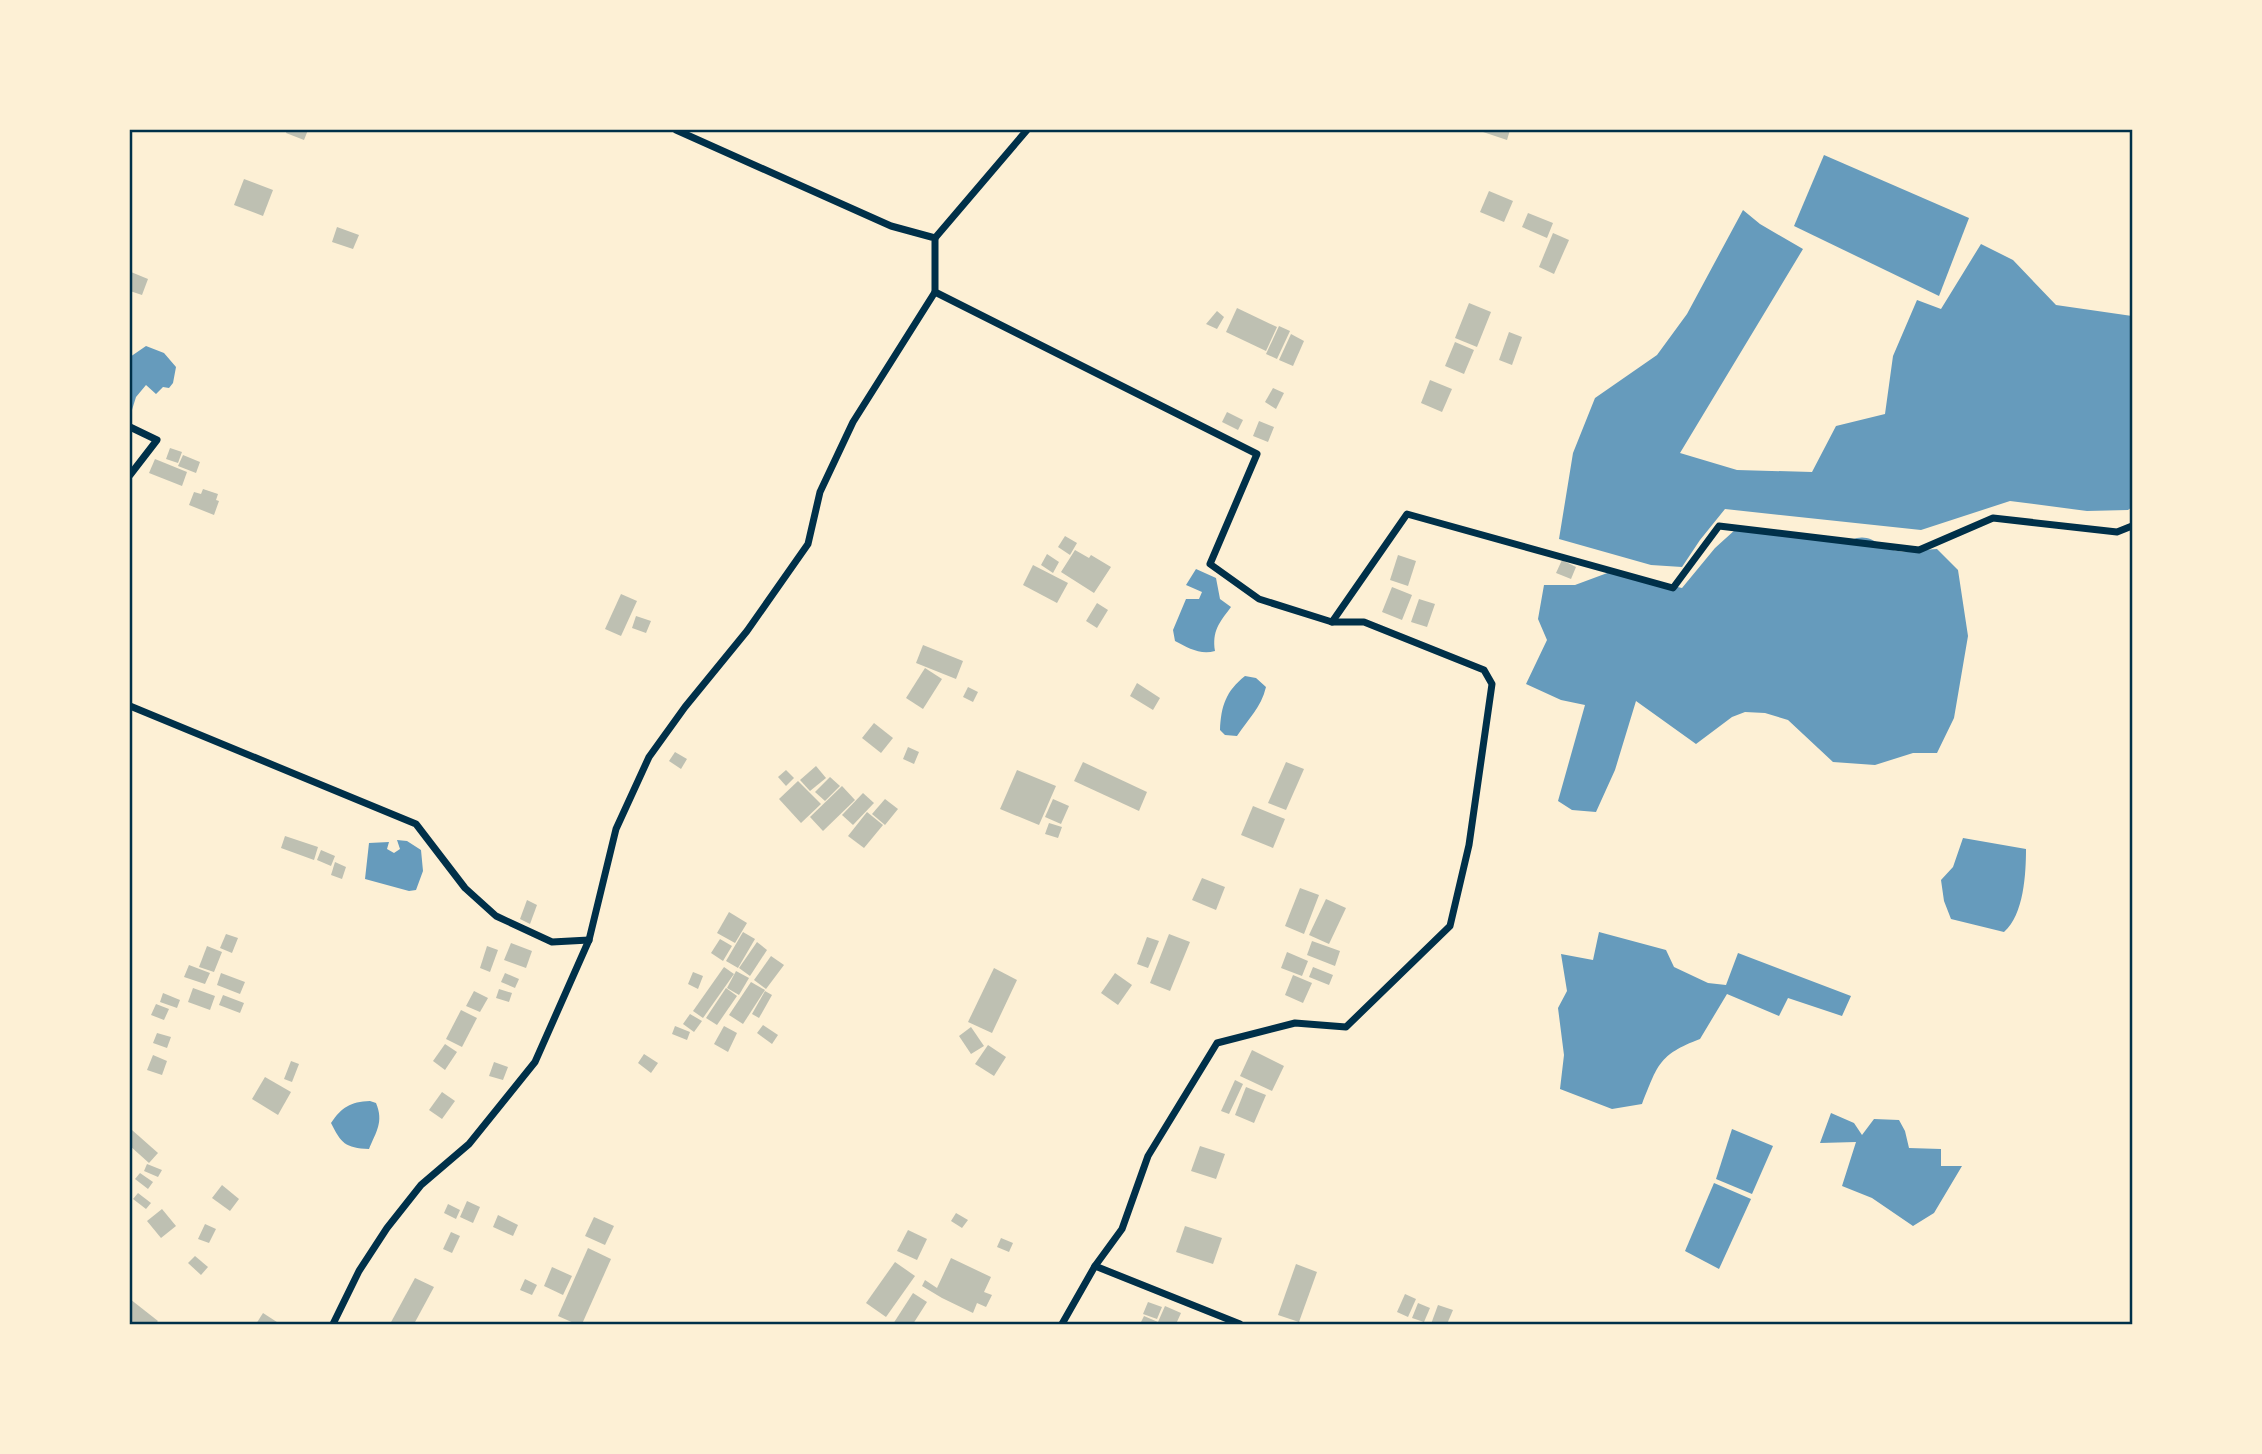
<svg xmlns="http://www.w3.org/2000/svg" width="2262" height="1454" font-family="Poppins,sans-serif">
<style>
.water{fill:#669bbc}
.building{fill:#bec0b2}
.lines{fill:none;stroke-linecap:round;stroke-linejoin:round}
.minor{stroke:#003049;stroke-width:7}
.neatline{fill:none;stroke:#003049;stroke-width:2.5}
</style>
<rect width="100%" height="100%" fill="#fdf0d5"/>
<!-- water -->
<g class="water">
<polygon points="1824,155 1969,218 1939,296 1794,226"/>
<polygon points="1743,210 1760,224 1803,249 1680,453 1737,470 1812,472 1836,426 1885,414 1893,356 1917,300 1941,309 1981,244 2013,260 2056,305 2132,316 2132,507 2128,510 2087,511 2010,501 1921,530 1725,509 1700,540 1682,567 1651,565 1559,539 1573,453 1595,398 1657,355 1687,314"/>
<polygon points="146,346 164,353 176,367 173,383 169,388 163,387 156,394 146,385 136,397 131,413 130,357"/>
<path d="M1736,529l115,11c20,-9 28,8 47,11 12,2 27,-2 39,-2l21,21 10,66 -14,82 -17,35h-24l-38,12 -42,-3 -45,-42 -23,-7 -20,-1 -13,5 -36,27 -60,-43 -21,69 -19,42 -24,-2 -14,-9 27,-96 -24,-5 -35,-16 21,-44 -9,-21 6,-34h31l35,-13 72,16 33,-40z"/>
<path d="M1196,569l20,9 4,21 11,8c-12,16 -19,24 -16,44 -15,4 -27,-3 -40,-10l-2,-11 13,-31h13l3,-7 -16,-7z"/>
<path d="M1245,676l11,2 10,9c-5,21 -18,32 -29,49l-12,-1 -5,-5c1,-24 6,-39 25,-54z"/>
<path d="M1963,838l63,11c0,24 -2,66 -22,83l-53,-13 -7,-18 -3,-21 12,-13z"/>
<polygon points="397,840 407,841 421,850 423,871 416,890 409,891 365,879 369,843 389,842 387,849 394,853 400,849"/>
<path d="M1599,932l67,18 8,17 34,16 18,2 12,-32 113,43 -9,20 -54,-18 -9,18 -52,-22 -27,45c-42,16 -42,26 -58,65l-30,5 -52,-20 4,-34 -6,-47 9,-17 -6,-37 32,6z"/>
<path d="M370,1101l6,2c8,19 0,29 -7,46 -24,-1 -28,-6 -38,-26 11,-16 19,-21 39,-22z"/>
<polygon points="1831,1113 1854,1123 1862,1135 1874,1119 1899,1120 1905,1131 1909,1148 1941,1149 1941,1166 1962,1166 1934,1213 1913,1226 1872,1198 1842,1186 1856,1142 1820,1143"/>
<polygon points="1732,1129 1773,1146 1752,1194 1716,1179"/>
<polygon points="1714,1183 1751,1199 1719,1269 1685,1251"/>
</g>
<!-- building -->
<g class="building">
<polygon points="287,130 308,130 304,140 286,133"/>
<polygon points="1477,130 1510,130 1507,140"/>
<polygon points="244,179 273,190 263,216 234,205"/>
<polygon points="1489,191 1513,201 1504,222 1480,212"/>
<polygon points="1528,213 1553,223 1547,238 1522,227"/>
<polygon points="337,227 359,235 353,249 332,242"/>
<polygon points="1553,233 1569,240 1554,274 1539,267"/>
<polygon points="131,272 148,279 142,295 130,291"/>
<polygon points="1469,303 1491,312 1477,347 1455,338"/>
<polygon points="1237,308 1277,327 1266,351 1226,332"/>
<polygon points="1217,311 1224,317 1217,329 1206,324"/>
<polygon points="1279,326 1290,331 1277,359 1266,354"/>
<polygon points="1509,332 1522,337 1512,365 1499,360"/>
<polygon points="1291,334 1304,341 1293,366 1279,360"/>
<polygon points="1455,342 1474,350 1464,374 1445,366"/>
<polygon points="1430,380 1452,389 1442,412 1421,403"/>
<polygon points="1273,388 1284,393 1276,409 1265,402"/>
<polygon points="1227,412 1243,420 1238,430 1222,422"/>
<polygon points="1259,421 1274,427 1268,442 1253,436"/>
<polygon points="170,448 182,452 178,463 166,459"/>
<polygon points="183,455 200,462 196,473 178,466"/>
<polygon points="155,459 187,472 182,486 149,473"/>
<polygon points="203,489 218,494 216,500 219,501 214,515 189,505 194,492 201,494"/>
<polygon points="1065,536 1077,543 1070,555 1058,547"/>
<polygon points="1075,550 1089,558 1091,555 1111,567 1094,593 1061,572"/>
<polygon points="1047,554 1059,562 1053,573 1041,565"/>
<polygon points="1398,555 1416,561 1408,586 1390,580"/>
<polygon points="1562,560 1576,567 1571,579 1556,573"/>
<polygon points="1033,565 1068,583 1057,603 1023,585"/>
<polygon points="1392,587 1412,595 1402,620 1382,612"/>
<polygon points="621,594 637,601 621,636 605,629"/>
<polygon points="1419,599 1435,604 1427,627 1411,622"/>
<polygon points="1097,603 1108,610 1097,628 1086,621"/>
<polygon points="636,616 651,621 646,633 632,628"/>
<polygon points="923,645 963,661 956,679 916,663"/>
<polygon points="925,668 942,679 923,709 906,698"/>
<polygon points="1137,683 1160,698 1153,710 1130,696"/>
<polygon points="968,687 978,692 973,702 963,697"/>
<polygon points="874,723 893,738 881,753 862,738"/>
<polygon points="908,747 919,752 914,764 903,759"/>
<polygon points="675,752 687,759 681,769 669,761"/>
<polygon points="1083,762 1147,792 1139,811 1074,781"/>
<polygon points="1286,762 1304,769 1286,810 1268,803"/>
<polygon points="816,766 826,778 810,791 800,780"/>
<polygon points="786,770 794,778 786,786 778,777"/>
<polygon points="1017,770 1056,786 1039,825 1000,809"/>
<polygon points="830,777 840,786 825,801 815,792"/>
<polygon points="798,781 821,804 801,823 779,799"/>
<polygon points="842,786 855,800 823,831 810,817"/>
<polygon points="863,793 874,803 853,825 842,815"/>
<polygon points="885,799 898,809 885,825 872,814"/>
<polygon points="1053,799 1069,806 1061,824 1045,817"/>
<polygon points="1253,806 1285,819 1273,848 1241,835"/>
<polygon points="867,812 883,825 864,848 848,836"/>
<polygon points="1049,823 1062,827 1058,838 1045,834"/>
<polygon points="285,836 318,847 314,860 281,848"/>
<polygon points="321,850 335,856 331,866 317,860"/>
<polygon points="335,862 346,867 342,879 331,875"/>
<polygon points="1202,878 1225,887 1216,910 1192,900"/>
<polygon points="1300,888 1319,895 1304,934 1285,926"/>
<polygon points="1326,899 1346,908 1329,944 1309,935"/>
<polygon points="527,900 537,905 530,924 520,919"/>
<polygon points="729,912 747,923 735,943 717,933"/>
<polygon points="743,932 755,939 738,968 726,961"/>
<polygon points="226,934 238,938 232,953 220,948"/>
<polygon points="1169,934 1190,942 1170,991 1150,983"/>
<polygon points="1147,937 1159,941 1148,968 1137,964"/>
<polygon points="720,939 732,946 723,961 711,953"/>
<polygon points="1312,941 1340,951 1335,966 1307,955"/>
<polygon points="757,942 767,950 750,976 739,968"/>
<polygon points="511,943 532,951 526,968 504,960"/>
<polygon points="207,946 222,952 214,972 199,967"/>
<polygon points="487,946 498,950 490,972 480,968"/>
<polygon points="1287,952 1308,961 1302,976 1281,968"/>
<polygon points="771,956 784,965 766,989 754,980"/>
<polygon points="189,965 210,973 205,984 184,977"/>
<polygon points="724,967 734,974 703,1018 693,1011"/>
<polygon points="1313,967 1333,975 1329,985 1309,977"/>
<polygon points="994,968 1017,980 992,1033 968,1022"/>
<polygon points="736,971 749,978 739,995 727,988"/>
<polygon points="693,972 703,976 698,989 688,984"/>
<polygon points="221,973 245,982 240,994 217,985"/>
<polygon points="505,973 519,979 515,988 501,982"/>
<polygon points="1115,973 1132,985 1118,1005 1101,993"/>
<polygon points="1293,975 1312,983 1303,1003 1285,995"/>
<polygon points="751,982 765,990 743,1024 729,1015"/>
<polygon points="193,988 215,996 210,1010 188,1002"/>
<polygon points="726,988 737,996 717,1025 706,1018"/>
<polygon points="499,989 512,993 509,1002 496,998"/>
<polygon points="474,991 488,998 480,1012 466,1006"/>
<polygon points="765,991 772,995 759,1018 752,1014"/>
<polygon points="163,993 180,1000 177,1008 160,1002"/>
<polygon points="223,995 244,1003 240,1013 219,1005"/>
<polygon points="156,1004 169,1009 164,1020 151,1015"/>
<polygon points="461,1010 477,1018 462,1047 446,1039"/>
<polygon points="690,1014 702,1021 694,1032 683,1024"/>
<polygon points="763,1025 778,1035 772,1044 757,1033"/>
<polygon points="675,1026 690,1032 687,1040 672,1034"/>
<polygon points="724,1026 737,1033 728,1052 714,1044"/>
<polygon points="971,1027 984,1046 971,1054 959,1036"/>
<polygon points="157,1033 171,1037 167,1048 153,1043"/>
<polygon points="445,1044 457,1052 445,1070 433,1061"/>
<polygon points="988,1045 1006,1057 994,1076 975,1064"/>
<polygon points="1252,1050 1284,1066 1272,1091 1240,1076"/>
<polygon points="644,1054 658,1063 651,1073 638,1063"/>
<polygon points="153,1055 167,1061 162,1075 147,1070"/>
<polygon points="291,1061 299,1064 292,1082 284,1079"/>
<polygon points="494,1062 508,1067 503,1080 489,1076"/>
<polygon points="265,1077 291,1092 278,1115 252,1099"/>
<polygon points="1235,1080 1243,1084 1229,1114 1221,1111"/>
<polygon points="1246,1087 1266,1095 1254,1123 1235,1115"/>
<polygon points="442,1092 455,1101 442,1119 429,1110"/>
<polygon points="132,1130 158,1153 149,1163 130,1146 130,1133"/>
<polygon points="1200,1146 1225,1154 1216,1179 1191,1171"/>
<polygon points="147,1164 162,1170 158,1177 144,1171"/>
<polygon points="140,1173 153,1182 148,1189 135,1179"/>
<polygon points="222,1185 239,1199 230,1211 212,1198"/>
<polygon points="138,1193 151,1203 146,1209 133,1199"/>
<polygon points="467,1201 480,1207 473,1223 460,1217"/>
<polygon points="448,1204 460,1210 456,1219 444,1213"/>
<polygon points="162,1209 176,1226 161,1238 147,1221"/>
<polygon points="956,1213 968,1220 962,1228 951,1221"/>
<polygon points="498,1215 518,1225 513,1236 493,1227"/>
<polygon points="594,1217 614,1226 605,1245 585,1236"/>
<polygon points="205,1224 216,1229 209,1243 198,1239"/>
<polygon points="1185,1226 1222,1238 1213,1264 1176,1252"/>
<polygon points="908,1230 927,1239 917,1260 897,1251"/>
<polygon points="451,1232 460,1236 452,1253 443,1249"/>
<polygon points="1001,1238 1013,1243 1009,1252 997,1247"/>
<polygon points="588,1248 611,1259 582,1324 576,1324 558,1316"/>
<polygon points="195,1256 208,1267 201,1275 188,1263"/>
<polygon points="951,1258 991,1277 984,1292 992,1295 986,1307 977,1303 973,1313 942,1298 922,1286 925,1280 937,1288"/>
<polygon points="895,1262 915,1276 886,1317 866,1303"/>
<polygon points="1296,1264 1317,1272 1299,1322 1278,1315"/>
<polygon points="552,1267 572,1276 563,1295 544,1286"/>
<polygon points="415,1278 434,1287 414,1324 390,1324"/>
<polygon points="525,1279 537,1285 532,1295 520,1290"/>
<polygon points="913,1293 927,1302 913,1324 893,1324"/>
<polygon points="1405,1294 1416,1299 1408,1317 1397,1312"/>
<polygon points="130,1299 158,1321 155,1324 130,1324"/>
<polygon points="1148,1302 1162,1307 1157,1319 1143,1314"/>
<polygon points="1418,1303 1430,1308 1424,1322 1412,1318"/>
<polygon points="1438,1305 1453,1310 1447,1324 1431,1324"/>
<polygon points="1165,1306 1181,1313 1176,1324 1140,1324 1144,1316 1158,1322"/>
<polygon points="263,1313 280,1324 256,1324"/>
</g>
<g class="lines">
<!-- minor -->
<g class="minor">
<polyline points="676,130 891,226 935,238 935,292 1257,454 1210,564 1259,599 1332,622 1407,514 1673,588 1719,526 1919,550 1993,518 2117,532 2132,526"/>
<polyline points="935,238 1027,130"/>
<polyline points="130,427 157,440 130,475"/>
<polyline points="130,706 416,824 465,888 496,916 552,942 589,940"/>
<polyline points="1095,1266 1122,1229 1148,1156 1217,1043 1295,1023 1346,1027 1450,926 1469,845 1492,684 1484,670 1364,622 1332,622"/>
<polyline points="333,1324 359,1271 387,1228 421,1185 469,1144 535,1062 589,940 616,829 649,757 685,707 747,631 808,544 820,492 853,422 935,292"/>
<polyline points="1062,1324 1095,1266 1240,1324"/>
</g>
</g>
<!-- border -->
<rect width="2262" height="1454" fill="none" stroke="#fdf0d5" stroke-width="262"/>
<rect x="131" y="131" width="2000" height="1192" class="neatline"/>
</svg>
